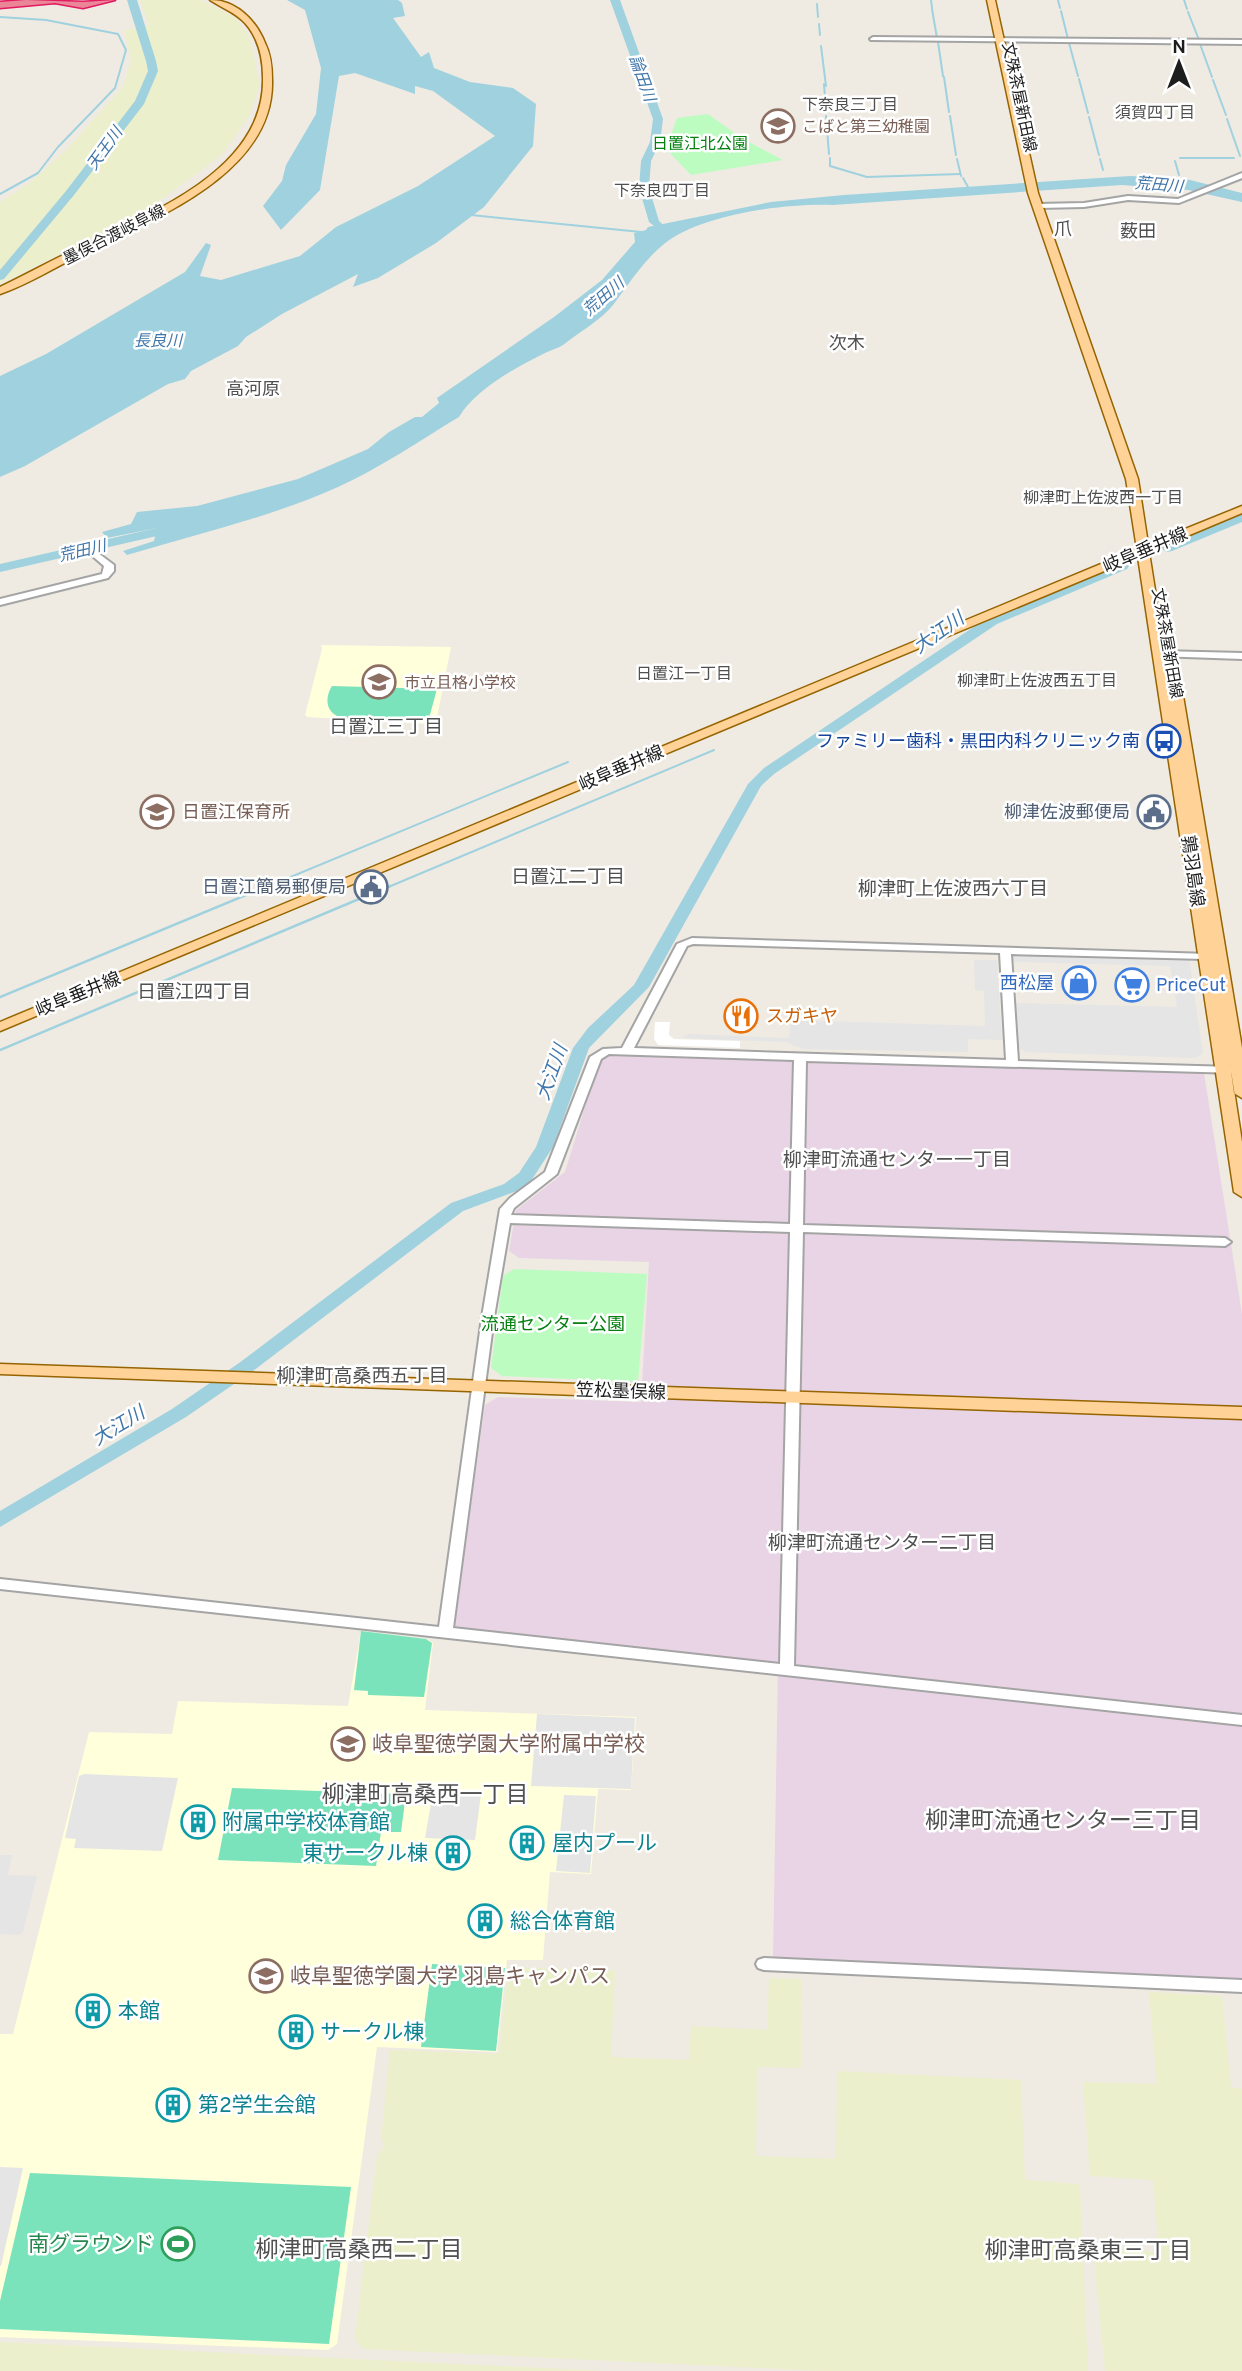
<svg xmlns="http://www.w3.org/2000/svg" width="1242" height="2371" font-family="Overpass,'Noto Sans JP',sans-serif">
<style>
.industrial{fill:#e8d4e5}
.education{fill:#ffffdb}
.farmland{fill:#ecefcc}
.park{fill:#bcfcc1}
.pitch{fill:#7be3bb}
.parking{fill:#e5e5e5}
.water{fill:#a0d1df}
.pier{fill:#fff}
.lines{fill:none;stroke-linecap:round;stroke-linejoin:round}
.stream-far1{stroke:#a0d1df;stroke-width:2}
.stream{stroke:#a0d1df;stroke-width:2.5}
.river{fill:#a0d1df;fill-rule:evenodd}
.minor-casing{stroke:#a4a4a4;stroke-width:4}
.major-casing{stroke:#966400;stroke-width:3}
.highway-casing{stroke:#e21a5f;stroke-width:3}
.minor{fill:#fff;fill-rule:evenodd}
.major{fill:#ffd297;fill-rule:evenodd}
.highway{fill:#eb8598;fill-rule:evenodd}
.labels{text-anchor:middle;stroke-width:5;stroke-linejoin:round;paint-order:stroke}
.far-water-label{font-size:16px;font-style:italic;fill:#4176aa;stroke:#fff}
.far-street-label{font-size:16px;fill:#1d1d1d;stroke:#fff}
.far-neighbourhood-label{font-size:16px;fill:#505050;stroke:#fff}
.far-education-label{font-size:16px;fill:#785e54;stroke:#fff;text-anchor:start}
.far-park-label{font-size:16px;fill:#058110;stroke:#fff}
.far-quarter-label{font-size:18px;fill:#505050;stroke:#fff}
.street-label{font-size:18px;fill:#1d1d1d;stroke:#fff}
.transit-label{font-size:18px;fill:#164399;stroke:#fff;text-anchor:end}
.education-label{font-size:18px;fill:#785e54;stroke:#fff;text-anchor:start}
.service-label{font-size:18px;fill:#4e5e75;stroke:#fff;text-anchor:end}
.shop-label{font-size:18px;fill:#366cbe;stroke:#fff;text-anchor:end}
.food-label{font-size:18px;fill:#c56008;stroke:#fff;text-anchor:start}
.park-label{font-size:18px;fill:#058110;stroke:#fff}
.water-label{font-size:19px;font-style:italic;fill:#4176aa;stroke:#fff}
.neighbourhood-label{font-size:19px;fill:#505050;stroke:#fff}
.near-education-label{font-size:21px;fill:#785e54;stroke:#fff;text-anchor:start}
.near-culture-label{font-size:21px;fill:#0d838f;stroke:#fff;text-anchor:start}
.near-leisure-label{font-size:21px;fill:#27864d;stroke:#fff;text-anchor:end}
.near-neighbourhood-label{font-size:23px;fill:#505050;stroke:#fff}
</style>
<rect width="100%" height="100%" fill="#efebe2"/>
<!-- industrial -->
<polygon class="industrial" points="613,1053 1204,1073 1242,1314 1242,1979 773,1959 778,1665 453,1628 485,1405 498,1397 641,1402 649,1262 519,1258 509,1251 516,1210 565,1172 600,1058"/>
<!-- education -->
<g class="education">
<polygon points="321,645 451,647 436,722 431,724 307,717 305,715 322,649"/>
<polygon points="361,1631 427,1639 433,1643 425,1710 636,1717 631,1790 598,1789 591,1874 550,1872 543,1960 507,1960 497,2052 377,2047 337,2344 328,2350 0,2337 0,2034 13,2034 89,1732 172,1734 178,1701 348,1706"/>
</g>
<!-- farmland -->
<g class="farmland">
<polygon points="140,0 201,0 236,18 250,39 260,85 249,116 222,155 158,202 117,226 0,284 0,202 31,182 68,148 123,87 131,60 124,30 149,26"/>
<polygon points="509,1967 615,1971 611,2057 689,2060 691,2026 767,2030 769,1978 802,1979 801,2068 757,2067 756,2156 836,2159 837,2071 1021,2080 1025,2180 1080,2184 1088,2371 822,2371 364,2349 355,2340 377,2156 385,2145 381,2140 390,2050 499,2054"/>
<polygon points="1149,1992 1222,1996 1231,2087 1242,2089 1242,2371 1105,2371 1093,2248 1159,2252 1153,2180 1090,2176 1083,2082 1157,2084"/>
<polygon points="0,2342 606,2371 0,2371"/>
</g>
<!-- park -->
<g class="park">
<polygon points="708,114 743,139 783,160 691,175 666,149 677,118"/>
<polygon points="514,1269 647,1274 638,1382 502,1376 491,1368 503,1276"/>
</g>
<!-- pitch -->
<g class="pitch">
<path d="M332,686l105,3 -9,33c-20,-1 -71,0 -88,-5 -15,-5 -15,-20 -8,-31z"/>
<polygon points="361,1631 426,1639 432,1643 424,1697 368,1695 368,1691 354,1690"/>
<polygon points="232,1788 406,1794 401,1832 381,1832 376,1866 218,1860"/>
<polygon points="432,1964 505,1968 496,2051 421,2047"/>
<polygon points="30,2173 351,2187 329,2344 0,2329 0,2301"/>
</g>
<!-- parking -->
<g class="parking">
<polygon points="1011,953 1189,958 1203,1053 1195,1058 1026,1052 1017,1047 1013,1003 1177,1007 1170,966 1012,962"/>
<polygon points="974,960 997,960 1002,1040 968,1039 968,1052 803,1049 786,1042 682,1038 688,1034 789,1038 791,1020 985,1026 984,991 975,990"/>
<polygon points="537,1714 635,1718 631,1789 531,1786"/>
<polygon points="84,1774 178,1778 162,1851 74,1848 76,1839 65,1838 79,1776"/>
<polygon points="433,1792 481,1794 475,1840 425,1838"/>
<polygon points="564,1795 596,1796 590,1873 556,1871"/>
<polygon points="0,1855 12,1855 8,1875 37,1876 23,1932 19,1935 0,1934"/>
<polygon points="0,2167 23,2168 1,2266 0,2266"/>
</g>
<!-- water -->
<g class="water">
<polygon points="287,0 398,0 402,3 405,16 393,18 421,57 429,52 434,68 470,82 513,88 536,104 533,146 484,207 436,243 378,278 353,287 358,274 282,314 246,337 238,346 191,371 185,379 168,384 25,466 0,477 0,376 46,354 185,272 206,243 211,245 200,276 221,280 300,256 336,227 418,186 495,136 433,91 415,86 415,94 355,73 339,76 320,190 281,230 263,206 282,181 286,165 316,114 321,68 305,10"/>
<path d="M1130,176l56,3 56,14v9l-54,-12 -66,-5 -289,20c-47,-2 -132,9 -169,39 -21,17 -35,40 -51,61 -12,15 -35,28 -50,40 -6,4 -13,5 -20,9 -28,14 -67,35 -84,63 -40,24 -79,51 -121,70 -67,30 -141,47 -211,68l-4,-4 31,-10 3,-13 -50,10 -5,-6 29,-8 6,-12 60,-6 101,-27 70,-30 21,-17 26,-15h7l17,-14 -2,-5 117,-81 48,-37 33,-38 -1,-9 12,-3 2,-3 123,-25 73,-7z"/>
</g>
<!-- pier -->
<polygon class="pier" points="655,1022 670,1022 669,1035 674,1039 740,1041 740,1048 658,1045 654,1039"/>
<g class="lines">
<!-- stream-far1 -->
<g class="stream-far1">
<polyline points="931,0 932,8"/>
<polyline points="1058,0 1060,8"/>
<polyline points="1184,0 1187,9"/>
<polyline points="817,4 818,17"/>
<polyline points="932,9 937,38"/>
<polyline points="1061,11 1068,39"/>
<polyline points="1188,12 1199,40"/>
<polyline points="0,17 46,20 118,34 126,50 115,88 58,147 38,173 0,194"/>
<polyline points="819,24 820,35"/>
<polyline points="938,42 943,76"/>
<polyline points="1069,43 1078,76"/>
<polyline points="1200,44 1212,77"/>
<polyline points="821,46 826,86"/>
<polyline points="944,77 949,112"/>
<polyline points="1079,79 1088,113"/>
<polyline points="1213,80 1226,115"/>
<polyline points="824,84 826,111"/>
<polyline points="826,116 829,154"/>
<polyline points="950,116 956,155"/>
<polyline points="1089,117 1099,155"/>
<polyline points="1227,119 1240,156"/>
<polyline points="830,158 830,166 867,177 960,174"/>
<polyline points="1180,158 1234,158"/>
<polyline points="957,159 961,176"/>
<polyline points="1100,159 1103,170"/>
<polyline points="1175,161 1179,175"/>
<polyline points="963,178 968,187"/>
<polyline points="471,215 641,232"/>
<polyline points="264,888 568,762"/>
<polyline points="386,888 714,750"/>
</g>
<!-- stream -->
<g class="stream">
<polyline points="0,997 268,886"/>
<polyline points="0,1050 390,886"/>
</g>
<!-- river -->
<g class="river">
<polygon points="127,0 137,0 156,61 158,71 144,104 74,195 4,279 0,280 0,270 66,191 135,101 148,71 146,61"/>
<polygon points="610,0 620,0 663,119 660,142 651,161 649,188 659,221 672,233 667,236 649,222 639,188 641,161 650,142 653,119"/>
<polygon points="1242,513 1242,522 1172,551 1167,552 1160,548"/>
<polygon points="178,523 183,524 183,530 0,572 0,564"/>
<polygon points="1122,562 1129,566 1127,569 997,624 774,774 761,786 649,987 589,1048 553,1147 531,1181 517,1191 463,1211 253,1371 186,1417 0,1527 0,1511 172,1409 239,1363 451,1203 504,1184 519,1173 536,1147 573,1048 588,1028 634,985 748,784 764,768 987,618"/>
</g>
<defs>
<g id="minor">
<polygon points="873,37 1242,40 1242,44 871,40 870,39"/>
<polygon points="1242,173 1242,178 1179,203 1128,200 1084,207 1038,208 1034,206 1038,204 1084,203 1128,196 1178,199"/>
<polygon points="94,550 114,565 114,571 108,578 0,605 0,599 102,574 104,566 89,553"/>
<polygon points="1160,651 1242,653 1242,659 1157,656 1155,654"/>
<path d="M692,938l517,16 2,2 -6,3 -194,-5 7,107 215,6 4,2 2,2 -2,2 -431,-12 -3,164 422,13 6,4 -6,4 -422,-14 -9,434 448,49v10l-1242,-136v-10l439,48 43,-310 18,-108 10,-11 35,-26 45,-115 13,-8 19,-1 55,-104zM693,944l307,9 6,107 -372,-12 53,-102zM609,1054l185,6 -4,164 -279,-9 3,-7 43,-34 44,-115zM510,1223l280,9 -10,432 -327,-36 41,-311z"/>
<polygon points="764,1958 1242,1980 1242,1992 764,1970 758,1968 756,1964 758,1960"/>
</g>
<g id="major">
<path d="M210,0c26,0 46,20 55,43 6,12 7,23 7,37 3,92 -116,138 -185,172 -29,13 -57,32 -87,42v-7c27,-13 54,-28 82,-41 69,-33 183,-76 181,-168 0,-20 -4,-39 -18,-55 -10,-11 -23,-15 -35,-23z"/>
<polygon points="987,0 995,0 1038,193 1138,479 1148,544 1242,506 1242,513 1149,552 1161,628 1166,626 1172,630 1242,1048 1242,1098 1234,1093 1230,1064 1242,1142 1242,1197 1234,1192 1138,557 0,1031 0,1022 1137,549 1126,479 1028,193"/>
<polygon points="0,1364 1242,1407 1242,1419 0,1374"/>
</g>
<polygon id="highway" points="26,0 83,2 115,0 83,8 55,3 0,8 0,2"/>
</defs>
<!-- minor casing -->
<use href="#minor" class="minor-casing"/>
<!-- major casing -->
<use href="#major" class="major-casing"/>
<!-- highway casing -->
<use href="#highway" class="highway-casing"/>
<!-- minor -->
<use href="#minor" class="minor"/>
<!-- major -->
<use href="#major" class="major"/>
<!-- highway -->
<use href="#highway" class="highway"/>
</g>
<!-- icons -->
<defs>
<symbol id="school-ring" viewBox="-11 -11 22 22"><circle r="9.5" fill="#fff" stroke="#8d6e63" stroke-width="1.5"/><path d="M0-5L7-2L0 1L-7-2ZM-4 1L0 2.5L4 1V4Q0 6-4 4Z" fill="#8d6e63"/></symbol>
<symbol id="bus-ring" viewBox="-11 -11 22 22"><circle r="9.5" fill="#fff" stroke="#1a4fb4" stroke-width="1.5"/><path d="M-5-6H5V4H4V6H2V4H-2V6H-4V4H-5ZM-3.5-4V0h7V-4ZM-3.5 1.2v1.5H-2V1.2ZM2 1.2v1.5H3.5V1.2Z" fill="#1a4fb4"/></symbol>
<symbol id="civic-ring" viewBox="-11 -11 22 22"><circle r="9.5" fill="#fff" stroke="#5c6f8a" stroke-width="1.5"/><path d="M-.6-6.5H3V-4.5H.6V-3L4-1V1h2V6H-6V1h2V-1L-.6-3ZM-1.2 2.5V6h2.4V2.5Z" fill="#5c6f8a"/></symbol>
<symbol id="shop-ring" viewBox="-11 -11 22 22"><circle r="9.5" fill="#fff" stroke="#3f7fe0" stroke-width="1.5"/><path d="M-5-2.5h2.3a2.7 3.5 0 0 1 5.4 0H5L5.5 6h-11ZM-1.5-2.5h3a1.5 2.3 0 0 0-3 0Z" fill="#3f7fe0"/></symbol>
<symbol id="supermarket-ring" viewBox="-11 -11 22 22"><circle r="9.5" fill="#fff" stroke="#3f7fe0" stroke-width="1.5"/><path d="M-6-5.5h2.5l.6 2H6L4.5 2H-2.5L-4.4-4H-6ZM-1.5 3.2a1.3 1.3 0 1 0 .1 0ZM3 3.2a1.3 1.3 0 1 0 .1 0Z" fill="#3f7fe0"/></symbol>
<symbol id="restaurant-ring" viewBox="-11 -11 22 22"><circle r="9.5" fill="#fff" stroke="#e8710a" stroke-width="1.5"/><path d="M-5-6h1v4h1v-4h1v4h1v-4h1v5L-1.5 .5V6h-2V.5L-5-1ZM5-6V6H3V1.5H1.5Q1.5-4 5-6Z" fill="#e8710a"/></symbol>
<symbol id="building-ring" viewBox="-11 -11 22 22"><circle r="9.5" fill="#fff" stroke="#0f9aa8" stroke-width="1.5"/><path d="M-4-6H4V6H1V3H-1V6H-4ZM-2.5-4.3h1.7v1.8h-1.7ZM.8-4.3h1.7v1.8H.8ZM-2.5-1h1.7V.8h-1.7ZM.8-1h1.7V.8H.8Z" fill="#0f9aa8"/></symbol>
<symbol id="university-ring" viewBox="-11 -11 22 22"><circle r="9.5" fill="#fff" stroke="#8d6e63" stroke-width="1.5"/><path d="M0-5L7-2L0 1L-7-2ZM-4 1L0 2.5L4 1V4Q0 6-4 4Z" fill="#8d6e63"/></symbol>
<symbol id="stadium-ring" viewBox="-11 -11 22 22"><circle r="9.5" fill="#fff" stroke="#2e9e5b" stroke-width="1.5"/><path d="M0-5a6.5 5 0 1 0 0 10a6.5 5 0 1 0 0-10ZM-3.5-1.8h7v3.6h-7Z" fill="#2e9e5b"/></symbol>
</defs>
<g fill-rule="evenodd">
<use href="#school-ring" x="759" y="107" width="38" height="38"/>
<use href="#school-ring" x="360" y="663" width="38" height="38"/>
<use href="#bus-ring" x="1145" y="722" width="38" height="38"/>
<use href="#school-ring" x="138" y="793" width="38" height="38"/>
<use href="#civic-ring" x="1135" y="793" width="38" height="38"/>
<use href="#civic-ring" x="352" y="868" width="38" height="38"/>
<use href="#shop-ring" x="1060" y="964" width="38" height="38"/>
<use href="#supermarket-ring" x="1113" y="966" width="38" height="38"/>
<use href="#restaurant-ring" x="722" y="997" width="38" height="38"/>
<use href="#school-ring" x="329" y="1725" width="38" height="38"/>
<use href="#building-ring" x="179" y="1803" width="38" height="38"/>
<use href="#building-ring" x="508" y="1824" width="38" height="38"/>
<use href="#building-ring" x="434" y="1834" width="38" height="38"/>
<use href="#building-ring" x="466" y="1902" width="38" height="38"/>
<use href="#university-ring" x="247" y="1957" width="38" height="38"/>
<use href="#building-ring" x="74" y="1992" width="38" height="38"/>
<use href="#building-ring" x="277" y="2013" width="38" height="38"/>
<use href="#building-ring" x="154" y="2086" width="38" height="38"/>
<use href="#stadium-ring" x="159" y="2225" width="38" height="38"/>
</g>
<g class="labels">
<!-- far-water labels -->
<g class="far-water-label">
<text transform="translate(643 78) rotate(70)" y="6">論田川</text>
<text transform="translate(104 148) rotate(-54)" y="6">天王川</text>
<text transform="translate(1159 184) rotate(5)" y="6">荒田川</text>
<text transform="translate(603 296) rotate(-41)" y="6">荒田川</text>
<text x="158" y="346">長良川</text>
<text transform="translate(82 550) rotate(-13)" y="6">荒田川</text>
</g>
<!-- far-street labels -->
<g class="far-street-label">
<text transform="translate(1020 97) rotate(78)" y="6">文殊茶屋新田線</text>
<text transform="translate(114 234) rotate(-27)" y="6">墨俣合渡岐阜線</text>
<text transform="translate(1168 643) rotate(80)" y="6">文殊茶屋新田線</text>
</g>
<!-- far-neighbourhood labels -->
<g class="far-neighbourhood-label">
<text x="850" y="110">下奈良三丁目</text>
<text x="1155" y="118">須賀四丁目</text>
<text x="662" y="196">下奈良四丁目</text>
<text x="1103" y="503">柳津町上佐波西一丁目</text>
<text x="684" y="679">日置江一丁目</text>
<text x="1037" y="686">柳津町上佐波西五丁目</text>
</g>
<!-- far-education labels -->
<g class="far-education-label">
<text x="802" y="132">こばと第三幼稚園</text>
<text x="404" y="688">市立且格小学校</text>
</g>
<!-- far-park labels -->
<g class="far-park-label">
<text x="700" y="149">日置江北公園</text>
</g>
<!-- far-quarter labels -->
<g class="far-quarter-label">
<text x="1063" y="235">爪</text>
<text x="1138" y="237">薮田</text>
<text x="847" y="349">次木</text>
<text x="253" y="395">高河原</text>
</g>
<!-- street labels -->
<g class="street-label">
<text transform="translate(1145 550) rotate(-23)" y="6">岐阜垂井線</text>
<text transform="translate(621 768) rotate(-23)" y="6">岐阜垂井線</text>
<text transform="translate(1193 871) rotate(82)" y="6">鶉羽島線</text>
<text transform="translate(78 994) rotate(-22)" y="6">岐阜垂井線</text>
<text transform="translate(621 1391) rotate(2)" y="6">笠松墨俣線</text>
</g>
<!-- transit labels -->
<g class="transit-label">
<text x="1140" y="747">ファミリー歯科・黒田内科クリニック南</text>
</g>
<!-- education labels -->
<g class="education-label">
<text x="182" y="818">日置江保育所</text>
</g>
<!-- service labels -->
<g class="service-label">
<text x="1130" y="818">柳津佐波郵便局</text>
<text x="346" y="893">日置江簡易郵便局</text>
</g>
<!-- shop labels -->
<g class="shop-label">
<text x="1054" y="989">西松屋</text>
<text x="1156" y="991" text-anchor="start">PriceCut</text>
</g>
<!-- food labels -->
<g class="food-label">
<text x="766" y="1022">スガキヤ</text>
</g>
<!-- park labels -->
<g class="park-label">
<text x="553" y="1330">流通センター公園</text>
</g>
<!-- water labels -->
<g class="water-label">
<text transform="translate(938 632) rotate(-35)" y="7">大江川</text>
<text transform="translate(551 1072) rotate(-70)" y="7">大江川</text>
<text transform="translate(118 1425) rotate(-31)" y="7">大江川</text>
</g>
<!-- neighbourhood labels -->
<g class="neighbourhood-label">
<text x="386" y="733">日置江三丁目</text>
<text x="568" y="883">日置江二丁目</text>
<text x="953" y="895">柳津町上佐波西六丁目</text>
<text x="194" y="998">日置江四丁目</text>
<text x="897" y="1166">柳津町流通センター一丁目</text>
<text x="362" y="1382">柳津町高桑西五丁目</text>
<text x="882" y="1549">柳津町流通センター二丁目</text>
</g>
<!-- near-education labels -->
<g class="near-education-label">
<text x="372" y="1751">岐阜聖徳学園大学附属中学校</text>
<text x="290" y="1983">岐阜聖徳学園大学 羽島キャンパス</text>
</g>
<!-- near-culture labels -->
<g class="near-culture-label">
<text x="222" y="1829">附属中学校体育館</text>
<text x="552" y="1850">屋内プール</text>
<text x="428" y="1860" text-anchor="end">東サークル棟</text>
<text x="510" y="1928">総合体育館</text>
<text x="118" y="2018">本館</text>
<text x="320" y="2039">サークル棟</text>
<text x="198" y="2112">第2学生会館</text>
</g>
<!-- near-leisure labels -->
<g class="near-leisure-label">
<text x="154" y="2251">南グラウンド</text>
</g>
<!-- near-neighbourhood labels -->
<g class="near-neighbourhood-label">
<text x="425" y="1802">柳津町高桑西一丁目</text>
<text x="1063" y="1828">柳津町流通センター三丁目</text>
<text x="359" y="2257">柳津町高桑西二丁目</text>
<text x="1088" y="2258">柳津町高桑東三丁目</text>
</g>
</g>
<!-- north arrow -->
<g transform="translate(1179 63)" stroke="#ffffff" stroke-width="5" paint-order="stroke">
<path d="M0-5L12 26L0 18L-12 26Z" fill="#1d1d1d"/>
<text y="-10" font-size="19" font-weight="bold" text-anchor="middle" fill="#1d1d1d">N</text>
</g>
</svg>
